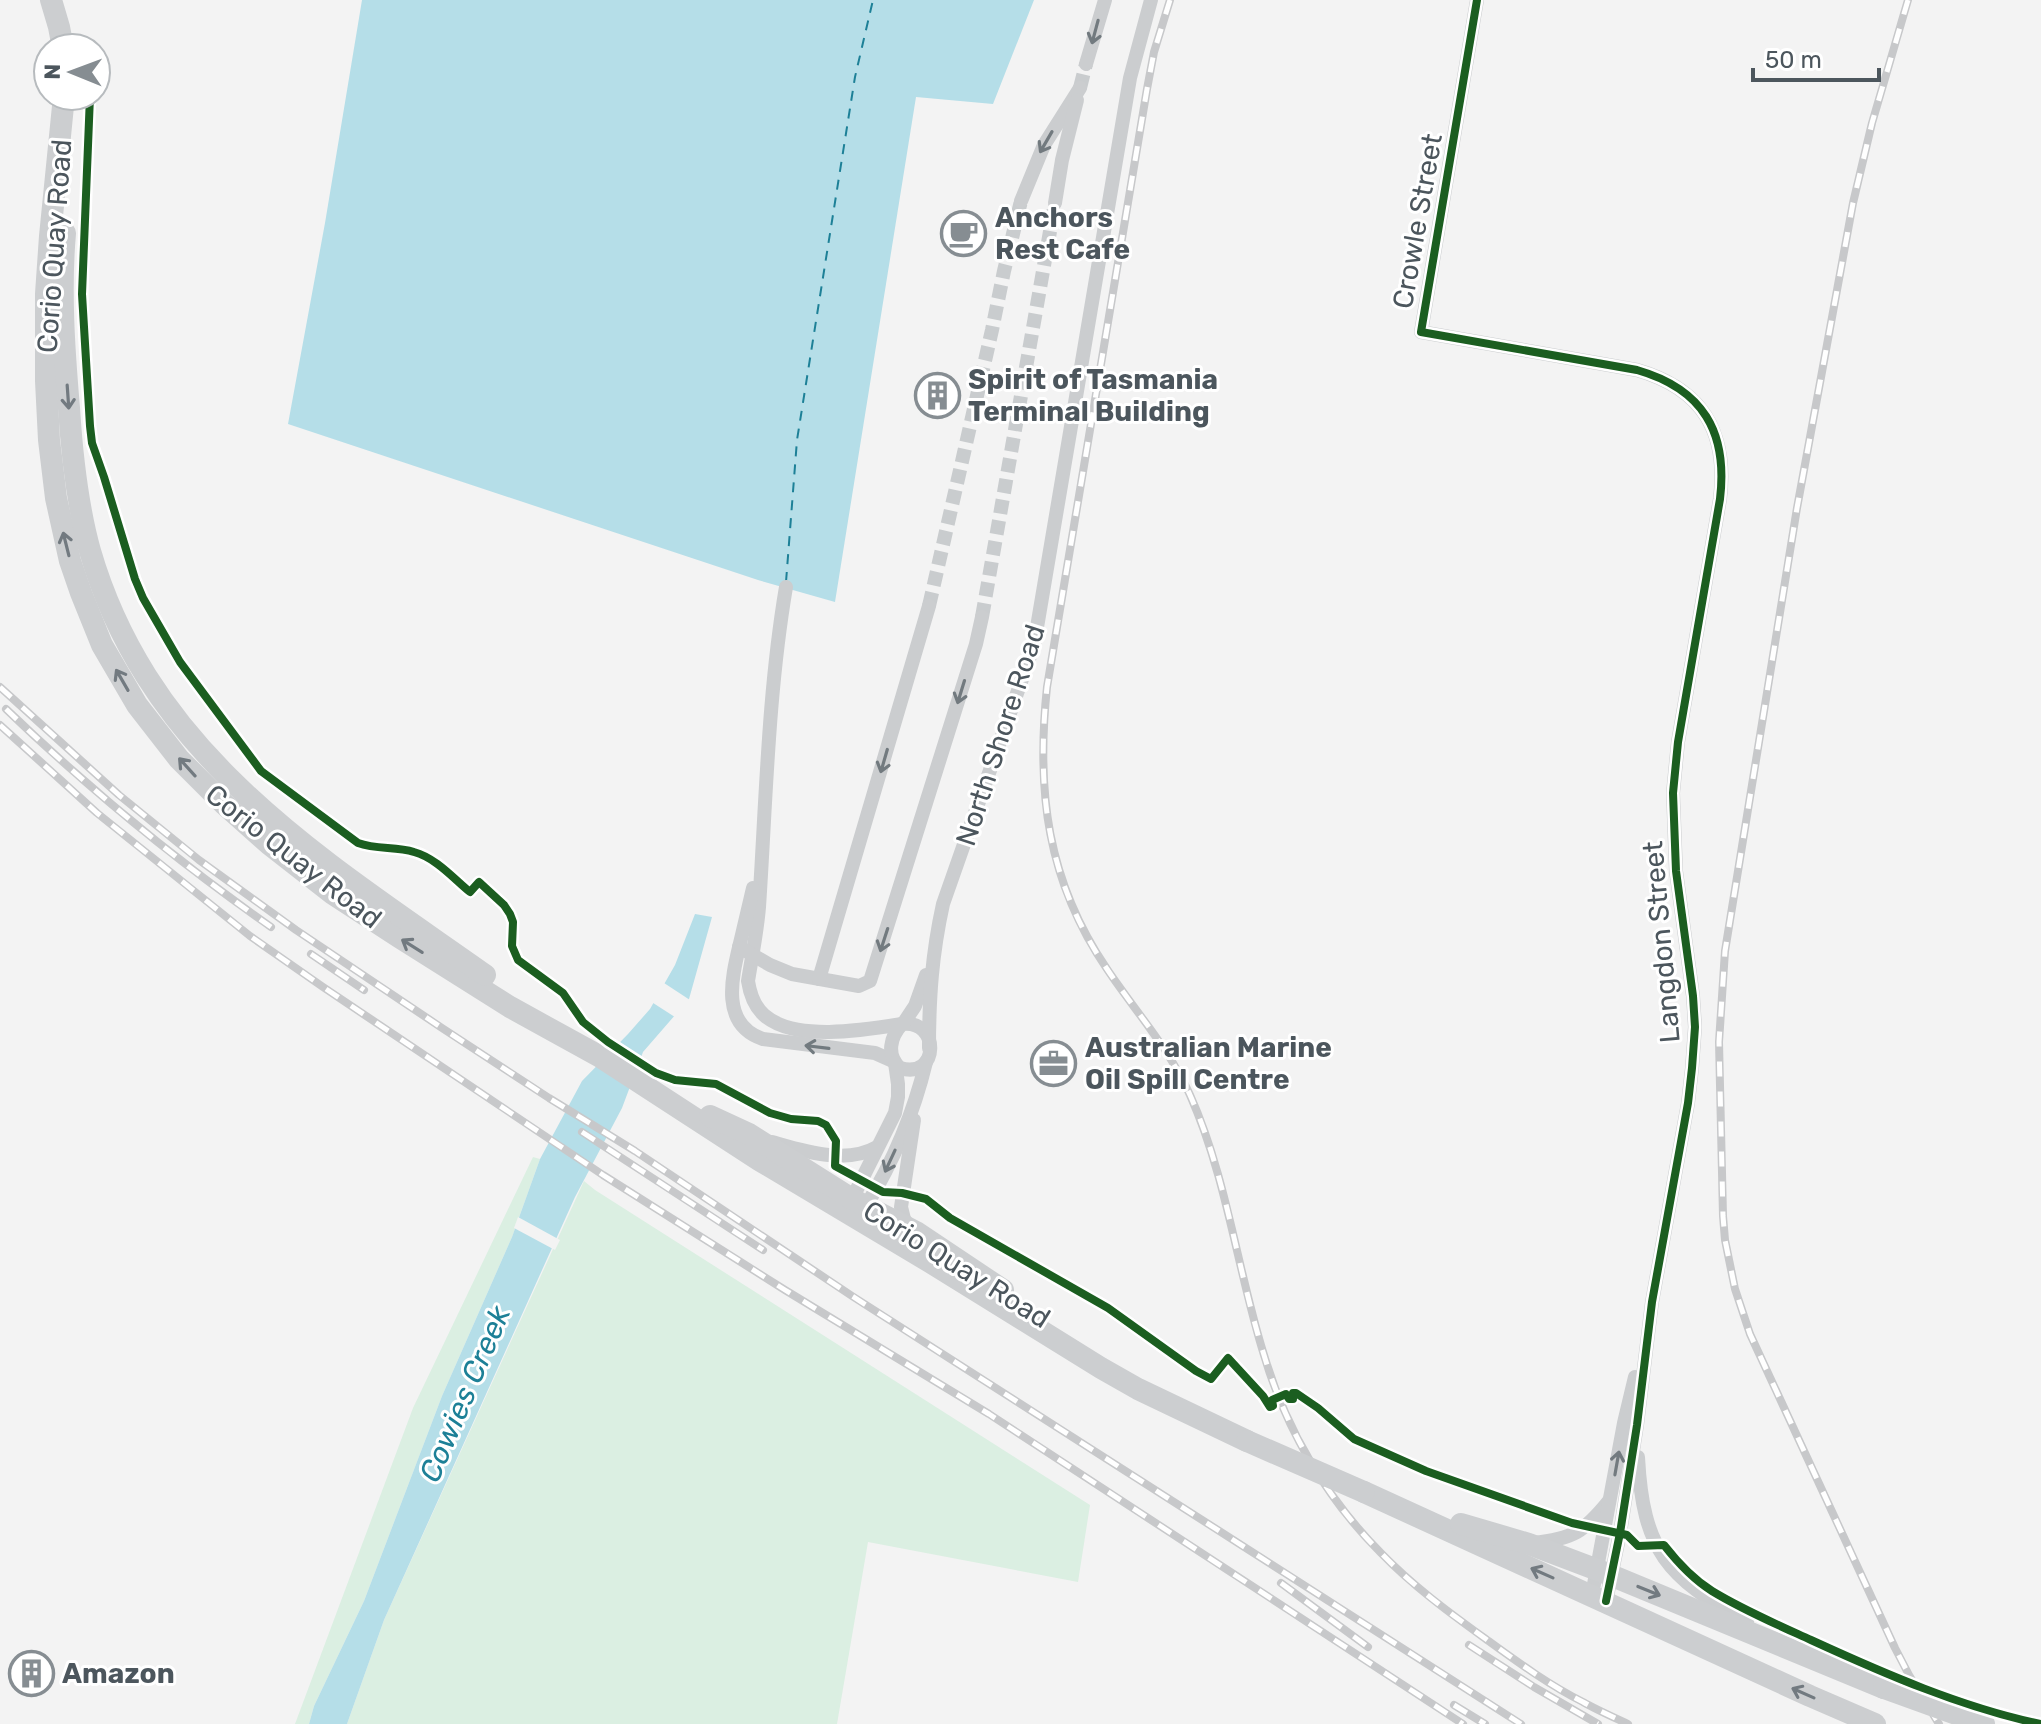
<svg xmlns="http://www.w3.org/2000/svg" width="2041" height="1724" font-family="Rubik,sans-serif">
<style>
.green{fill:#dbefe2}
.water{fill:#b5dee8}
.pier{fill:#f3f3f3}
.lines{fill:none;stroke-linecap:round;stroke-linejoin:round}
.ferry{stroke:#1d8097;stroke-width:2;stroke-dasharray:10 8;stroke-linecap:butt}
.street-tunnel{stroke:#c9ccce;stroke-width:14;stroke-dasharray:14 7;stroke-linecap:butt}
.street{stroke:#cbcdcf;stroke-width:14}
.secondary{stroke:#ccced0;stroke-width:22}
.rail-casing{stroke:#c7c8ca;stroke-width:8}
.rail{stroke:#fff;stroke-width:5;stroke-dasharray:15;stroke-linecap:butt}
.secondary-bridge{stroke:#ccced0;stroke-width:22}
.cycleway-casing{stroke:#fff;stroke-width:13}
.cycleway{stroke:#1b5e20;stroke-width:8}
.oneway{stroke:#727a7f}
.oneway2{stroke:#727a80}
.labels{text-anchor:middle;stroke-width:6;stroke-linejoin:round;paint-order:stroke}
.poi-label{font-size:28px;font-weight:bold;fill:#4c565d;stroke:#fff;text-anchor:start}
.street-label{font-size:28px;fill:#4c565d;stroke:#fff}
.water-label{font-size:30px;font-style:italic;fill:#1d8097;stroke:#fff}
</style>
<rect width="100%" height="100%" fill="#f3f3f3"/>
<!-- green -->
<g class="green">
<polygon points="533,1157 540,1159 512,1237 442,1396 364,1601 314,1706 309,1724 295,1724 413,1408"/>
<polygon points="584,1181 595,1190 1090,1505 1078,1582 868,1542 837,1724 347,1724 384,1620"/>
</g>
<!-- water -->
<g class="water">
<polygon points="362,0 1034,0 993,104 916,97 835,602 758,580 288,424 325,223"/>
<polygon points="695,914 712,917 689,999 643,1052 622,1108 575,1197 384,1620 347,1724 309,1724 314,1706 364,1601 442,1396 512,1237 540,1159 582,1081 628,1034 650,1009 675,965"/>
</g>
<!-- pier -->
<g class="pier">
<polygon points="661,981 693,1002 678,1019 650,1001"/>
<polygon points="518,1217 560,1240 555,1250 514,1228"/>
</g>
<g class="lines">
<!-- ferry -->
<polyline class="ferry" points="786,582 797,440 855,77 873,0"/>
<!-- street-tunnel -->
<g class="street-tunnel">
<polyline points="1080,88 1086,64"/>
<polyline points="929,606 992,330 1004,271 1021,201"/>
<polyline points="982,617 1055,203"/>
</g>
<!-- street -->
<g class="street">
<path d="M1477,0l-56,332 216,38c66,19 91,62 83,129l-42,243 -5,51 3,78 17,125 2,31 -3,41 -4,35 -36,199 -15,123 -17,108 -14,68"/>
<polyline points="1086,64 1105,0"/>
<polyline points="1021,201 1044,145 1080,88"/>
<polyline points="1055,203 1062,160 1077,100"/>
<path d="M786,587c-18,106 -20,214 -27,320 -2,25 -7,49 -11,74 2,13 6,25 16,34 30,27 101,15 138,9"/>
<path d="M753,888c-4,17 -8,34 -12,51 -8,34 -23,85 22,100l112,14 18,8"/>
<polyline points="739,947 770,965 792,974 859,986 870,981 976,644 982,617"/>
<polyline points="819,979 929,606"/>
<path d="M902,1024c38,-5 38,56 -2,44 -14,-13 -10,-31 2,-44z"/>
<polyline points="903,1024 915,1006 926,975"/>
<path d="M929,1048c0,-51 3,-94 14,-144l91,-259 96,-567 21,-78"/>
<path d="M772,1142c32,9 74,23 105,5"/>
<polyline points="852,1199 895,1113 898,1097 898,1084 895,1063"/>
<path d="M866,1206c27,-44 48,-94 60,-144"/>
<polyline points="910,1228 904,1219 901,1207 914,1120"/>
<path d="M1638,1457c5,94 29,120 109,165"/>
<path d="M1533,1543c40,-4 51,-11 76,-42"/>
<polyline points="1592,1595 1624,1423 1635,1377"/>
</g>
<!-- secondary -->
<g class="secondary">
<polyline points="51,0 59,27 63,48"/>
<polyline points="64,96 50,236 46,294 46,381 49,440 56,498 70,561 81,593 102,645 137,705 179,759 224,804 269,844 333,894 399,937 510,1007 599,1056 759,1160 930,1262 1101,1368 1138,1389 1247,1441"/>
<path d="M65,233c-5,58 -1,116 4,175 3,48 8,96 21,143 60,206 231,308 395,424"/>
<polyline points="710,1116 749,1134 852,1199 916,1232 1003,1290"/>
<polyline points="1364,1492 1810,1696 1875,1724"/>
<polyline points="1461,1524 1529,1544 1603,1572 1884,1688"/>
</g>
<defs>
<g id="rail">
<path d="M1170,0l-16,52 -7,37 -100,598c-11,104 0,194 60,282 28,42 62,79 83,126 37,83 47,174 74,260 22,74 62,143 117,198 31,32 66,58 102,84 32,23 64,47 100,65 14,8 30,15 45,22"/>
<polyline points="1908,0 1872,123 1853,203 1797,508 1725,951 1719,1042 1723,1216 1725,1240 1735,1289 1750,1334 1895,1648 1909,1675 1939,1724"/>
<polyline points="0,687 119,795 199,860 296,930 442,1028 549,1098 635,1151 852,1296 1521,1724"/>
<path d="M6,709c83,80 171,152 265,218"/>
<polyline points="0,725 97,813 250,936 323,987 603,1175 785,1290 989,1414 1463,1724"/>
<polyline points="311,954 364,990"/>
<polyline points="582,1132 763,1250"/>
<polyline points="1281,1583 1368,1647"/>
<polyline points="1469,1645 1534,1687 1598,1724"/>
<polyline points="1454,1705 1485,1724"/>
</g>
</defs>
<!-- rail casing -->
<use href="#rail" class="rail-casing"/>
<!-- rail -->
<use href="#rail" class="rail"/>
<!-- secondary-bridge -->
<g class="secondary-bridge">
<polyline points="1247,1441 1364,1492"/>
<polyline points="1884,1688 1984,1724"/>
</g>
<defs>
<g id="cycleway">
<path d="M1477,0l-56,332 216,38c66,19 91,62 83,129l-42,243 -5,51 3,78 17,125 2,31 -3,41 -4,35 -36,199 -15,123 -17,108 -14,68"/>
<path d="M90,96l-8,198 8,132 2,17 12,34 31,102 8,19 37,64 81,109 97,72c19,7 38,3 56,9 22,6 39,26 56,40l9,-10 25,23 6,9 3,8 -1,24 6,14 45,33 20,29 25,20 48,31 19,7 41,4 54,29 21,6 27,2 8,4 10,16 -1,25 48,26 19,1 24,6 24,19 158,90 88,63 15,8 17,-21 35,38 7,11 3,-1 -1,-6 14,-6 3,5h4v-6h3l22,15 36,31 72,32 146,52 55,12 11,11 26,-1c14,18 29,34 48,46 31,19 66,34 99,49 72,33 152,68 230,84"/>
</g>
</defs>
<!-- cycleway casing -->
<use href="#cycleway" class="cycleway-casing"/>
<!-- cycleway -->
<use href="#cycleway" class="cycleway"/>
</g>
<!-- one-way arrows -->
<defs><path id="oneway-shaft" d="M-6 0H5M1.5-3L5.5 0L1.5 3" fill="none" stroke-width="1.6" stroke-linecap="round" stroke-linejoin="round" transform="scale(2)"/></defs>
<g class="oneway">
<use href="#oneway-shaft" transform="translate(1095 32) rotate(105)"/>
<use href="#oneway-shaft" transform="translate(1046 142) rotate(120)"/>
<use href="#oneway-shaft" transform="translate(961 692) rotate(107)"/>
<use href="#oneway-shaft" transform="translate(884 761) rotate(106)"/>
<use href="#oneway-shaft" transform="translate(884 940) rotate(108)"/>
<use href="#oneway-shaft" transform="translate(817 1047) rotate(-173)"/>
<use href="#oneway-shaft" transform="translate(890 1161) rotate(115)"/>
<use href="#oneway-shaft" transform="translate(1617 1463) rotate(-80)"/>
</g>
<g class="oneway2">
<use href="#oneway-shaft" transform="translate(68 397) rotate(86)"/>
<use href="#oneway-shaft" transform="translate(66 544) rotate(-104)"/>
<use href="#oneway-shaft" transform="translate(122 680) rotate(-120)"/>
<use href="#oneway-shaft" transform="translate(187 767) rotate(-132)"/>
<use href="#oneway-shaft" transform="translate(412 946) rotate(-148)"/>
<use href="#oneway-shaft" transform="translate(1542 1573) rotate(-156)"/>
<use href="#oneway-shaft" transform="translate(1649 1591) rotate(22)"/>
<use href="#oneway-shaft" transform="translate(1803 1693) rotate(-156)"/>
</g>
<!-- icons -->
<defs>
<symbol id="cafe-ring" viewBox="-11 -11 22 22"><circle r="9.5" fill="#fff" stroke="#868d92" stroke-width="1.5"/><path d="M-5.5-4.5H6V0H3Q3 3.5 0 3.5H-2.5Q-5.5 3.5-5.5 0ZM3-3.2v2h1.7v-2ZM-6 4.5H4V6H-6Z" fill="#868d92"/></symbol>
<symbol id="building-ring" viewBox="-11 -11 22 22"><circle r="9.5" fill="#fff" stroke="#868d92" stroke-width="1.5"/><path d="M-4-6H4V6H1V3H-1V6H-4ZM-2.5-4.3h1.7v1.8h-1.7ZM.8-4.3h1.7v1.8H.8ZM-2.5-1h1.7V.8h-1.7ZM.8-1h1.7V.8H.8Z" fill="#868d92"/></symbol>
<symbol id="office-ring" viewBox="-11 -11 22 22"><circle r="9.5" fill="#fff" stroke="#868d92" stroke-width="1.5"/><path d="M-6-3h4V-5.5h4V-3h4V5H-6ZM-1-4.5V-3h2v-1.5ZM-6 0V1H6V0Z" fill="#868d92"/></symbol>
</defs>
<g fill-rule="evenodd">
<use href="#cafe-ring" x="938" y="208" width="51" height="51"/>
<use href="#building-ring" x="912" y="370" width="51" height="51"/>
<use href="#office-ring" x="1028" y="1038" width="51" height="51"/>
<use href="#building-ring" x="6" y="1648" width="51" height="51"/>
</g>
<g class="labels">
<!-- poi labels -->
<g class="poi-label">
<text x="995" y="227">Anchors<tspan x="995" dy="32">Rest Cafe</tspan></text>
<text x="968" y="389">Spirit of Tasmania<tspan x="968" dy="32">Terminal Building</tspan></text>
<text x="1085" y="1057">Australian Marine<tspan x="1085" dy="32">Oil Spill Centre</tspan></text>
<text x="62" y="1683">Amazon</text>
</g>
<!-- street labels -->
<g class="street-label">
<text transform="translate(1417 221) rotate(-80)" y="10">Crowle Street</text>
<text transform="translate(54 246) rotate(-86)" y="10">Corio Quay Road</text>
<text transform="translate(1000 735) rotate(-72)" y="10">North Shore Road</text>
<text transform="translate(294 856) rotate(38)" y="10">Corio Quay Road</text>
<text transform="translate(1661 942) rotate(-95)" y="10">Langdon Street</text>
<text transform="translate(957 1264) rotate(32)" y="10">Corio Quay Road</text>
</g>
<!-- water labels -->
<g class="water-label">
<text transform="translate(465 1394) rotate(-67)" y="10">Cowies Creek</text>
</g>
</g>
<!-- north arrow -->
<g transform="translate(72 72) rotate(271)"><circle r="38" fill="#ffffff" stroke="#b7bbbe" stroke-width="2"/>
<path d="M0-6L14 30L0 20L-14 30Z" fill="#868d92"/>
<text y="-12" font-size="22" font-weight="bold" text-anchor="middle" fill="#4c565d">N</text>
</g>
<!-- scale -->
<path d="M1753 68v12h126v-12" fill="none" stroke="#4c565d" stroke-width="4"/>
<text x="1765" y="68" font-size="24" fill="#4c565d" stroke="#ffffff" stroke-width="6" paint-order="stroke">50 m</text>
</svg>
